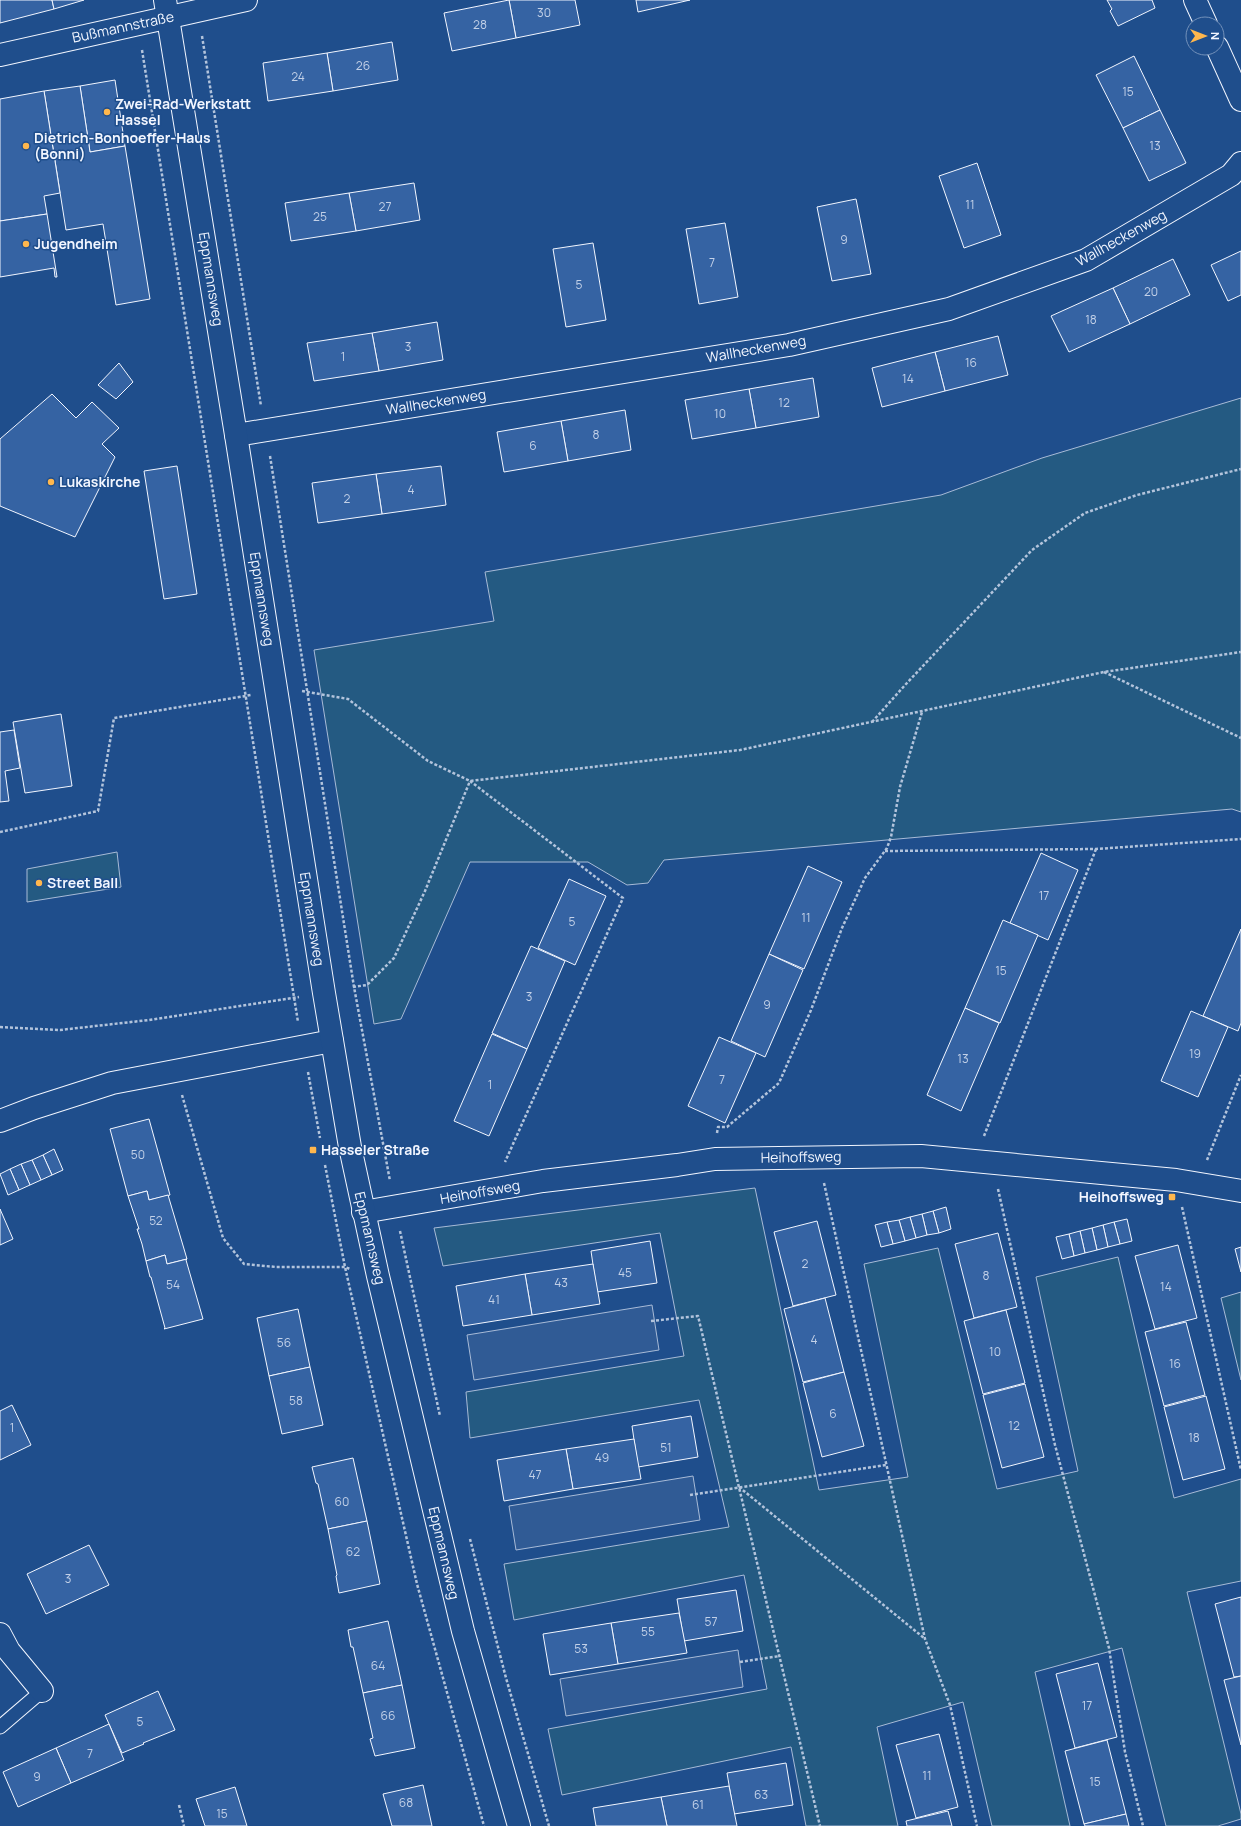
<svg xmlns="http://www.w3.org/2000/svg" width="1241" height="1826" font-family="Manrope,sans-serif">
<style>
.green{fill:#245a82;stroke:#a8bbd7}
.parking{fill:#305b95;stroke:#a8bbd7}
.building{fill:#3563a3;stroke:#f2f6ff}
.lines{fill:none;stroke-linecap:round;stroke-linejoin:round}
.lane-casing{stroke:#f2f6ff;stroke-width:15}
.street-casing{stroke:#f2f6ff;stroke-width:24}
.secondary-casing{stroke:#f2f6ff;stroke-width:24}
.path{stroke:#b3c4dc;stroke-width:2.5;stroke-dasharray:3 2;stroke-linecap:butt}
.lane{stroke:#1f4e8c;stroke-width:13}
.street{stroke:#1f4e8c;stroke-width:22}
.secondary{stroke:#1f4e8c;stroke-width:22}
.poi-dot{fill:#ffb74d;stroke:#1f4e8c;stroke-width:1.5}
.labels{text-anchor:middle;stroke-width:3;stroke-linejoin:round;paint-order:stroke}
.number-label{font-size:12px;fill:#c3d1e8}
.street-label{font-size:14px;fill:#f2f6ff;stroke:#1f4e8c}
.poi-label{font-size:14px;font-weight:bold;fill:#f2f6ff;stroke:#1f4e8c;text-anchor:start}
</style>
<rect width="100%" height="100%" fill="#1f4e8c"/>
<!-- green -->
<g class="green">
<polygon points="1241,398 1241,812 1232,809 664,860 648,883 627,885 588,862 470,862 401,1019 374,1024 314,650 494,621 485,572 941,495 1042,458"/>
<polygon points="117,852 121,887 27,902 27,869"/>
<polygon points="755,1188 819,1490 908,1477 864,1264 938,1248 997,1489 1078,1471 1036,1277 1118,1257 1174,1498 1241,1479 1241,1581 1187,1592 1241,1814 1241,1819 1218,1826 1166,1826 1122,1648 1035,1672 1070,1826 992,1826 963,1702 877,1727 898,1826 806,1826 791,1747 562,1795 548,1729 767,1689 744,1575 514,1620 504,1564 729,1527 699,1400 470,1438 466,1392 684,1356 660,1233 443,1266 434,1228"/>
<polygon points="1241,1292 1241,1380 1221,1298"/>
</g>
<!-- parking -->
<g class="parking">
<polygon points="652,1305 659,1350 474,1380 467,1335"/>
<polygon points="693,1476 700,1520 516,1550 509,1506"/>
<polygon points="738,1650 743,1687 566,1716 560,1679"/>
</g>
<!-- building -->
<g class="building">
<polygon points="0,0 52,0 54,9 0,23"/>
<polygon points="52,0 84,0 54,9"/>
<polygon points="509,0 575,0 580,25 516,38"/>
<polygon points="509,0 516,38 452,51 444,13"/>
<polygon points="636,0 690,0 638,12"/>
<polygon points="1107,0 1152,0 1155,8 1118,26 1110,11 1112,9"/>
<polygon points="392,42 398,80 333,91 327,53"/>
<polygon points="327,53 333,91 268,101 263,63"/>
<polygon points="1134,56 1160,110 1123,128 1096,75"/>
<polygon points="115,80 125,146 90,152 80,86"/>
<polygon points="80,86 90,152 125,146 150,299 116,305 103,224 66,230 44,91"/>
<polygon points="44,91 60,193 44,196 47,214 0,221 0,99"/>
<polygon points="1160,110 1186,163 1149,181 1123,128"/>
<polygon points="977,163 1001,235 964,248 939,176"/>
<polygon points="414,183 420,220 356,231 349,193"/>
<polygon points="349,193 356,231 291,241 285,203"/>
<polygon points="856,199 871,274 832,281 817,207"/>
<polygon points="47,214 57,277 55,277 54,268 0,277 0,221"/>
<polygon points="725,223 738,297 699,304 686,229"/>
<polygon points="593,243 606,320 566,327 553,249"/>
<polygon points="1241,251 1241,295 1228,301 1211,265"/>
<polygon points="1173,259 1190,295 1130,324 1113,288"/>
<polygon points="1113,288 1130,324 1069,352 1051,316"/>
<polygon points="437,322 443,360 379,371 372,333"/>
<polygon points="372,333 379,371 314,381 307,343"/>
<polygon points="998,336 1008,375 945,391 935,352"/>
<polygon points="935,352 945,391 882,407 872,368"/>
<polygon points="119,363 133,382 116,399 98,385"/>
<polygon points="813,378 819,417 756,428 749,389"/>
<polygon points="749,389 756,428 692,439 685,400"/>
<polygon points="52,394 76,418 92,402 119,428 102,444 115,457 75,537 0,506 0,439"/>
<polygon points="625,410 631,450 568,461 561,421"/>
<polygon points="561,421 568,461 504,472 497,432"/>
<polygon points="177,466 197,594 164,599 144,471"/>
<polygon points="441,466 446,505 382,514 376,474"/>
<polygon points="376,474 382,514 318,523 312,483"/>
<polygon points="61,714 72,786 25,793 13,722"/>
<polygon points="14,730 20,768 5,771 9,801 0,802 0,732"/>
<polygon points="1041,853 1078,870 1048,940 1010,923"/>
<polygon points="808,866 842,882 804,969 769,954"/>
<polygon points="569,879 606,896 575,965 538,948"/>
<polygon points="1003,920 1038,935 1000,1023 965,1008"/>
<polygon points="1241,929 1241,1023 1238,1031 1203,1016"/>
<polygon points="531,946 565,961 527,1049 492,1033"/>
<polygon points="769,954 803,970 765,1057 731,1041"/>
<polygon points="965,1008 999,1023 961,1111 927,1095"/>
<polygon points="1191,1011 1228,1027 1198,1097 1161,1081"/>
<polygon points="492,1034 527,1049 489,1136 454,1121"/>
<polygon points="719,1037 756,1053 725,1123 688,1106"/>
<polygon points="149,1119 170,1195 149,1200 147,1191 128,1196 110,1129"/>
<polygon points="54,1149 63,1170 52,1175 43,1155"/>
<polygon points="43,1155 52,1175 41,1180 32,1160"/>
<polygon points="32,1160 41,1180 30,1185 21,1164"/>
<polygon points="21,1164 30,1185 19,1190 10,1169"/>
<polygon points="10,1169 19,1190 8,1195 0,1174"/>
<polygon points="147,1191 149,1200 168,1195 187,1259 167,1264 165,1255 146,1261 142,1244 137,1229 139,1229 128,1196"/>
<polygon points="946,1207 951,1229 939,1233 933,1211"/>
<polygon points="0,1209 13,1239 0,1245"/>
<polygon points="933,1211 939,1233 927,1235 922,1214"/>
<polygon points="922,1214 927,1235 916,1238 910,1217"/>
<polygon points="910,1217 916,1238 905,1241 899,1220"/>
<polygon points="1127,1219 1132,1241 1120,1244 1114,1222"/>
<polygon points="899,1220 905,1241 893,1244 887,1222"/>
<polygon points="817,1221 836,1295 793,1306 774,1232"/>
<polygon points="887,1222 893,1244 881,1247 875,1225"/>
<polygon points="1114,1222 1120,1244 1108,1247 1103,1225"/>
<polygon points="1103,1225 1108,1247 1097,1250 1092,1228"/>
<polygon points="1092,1228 1097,1250 1085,1253 1080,1231"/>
<polygon points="1080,1231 1085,1253 1074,1256 1069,1234"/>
<polygon points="998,1233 1017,1307 974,1318 955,1244"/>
<polygon points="1069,1234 1074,1256 1062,1259 1056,1237"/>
<polygon points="650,1241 657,1283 597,1292 591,1251"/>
<polygon points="1178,1245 1197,1318 1155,1329 1135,1256"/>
<polygon points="1241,1247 1241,1272 1235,1249"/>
<polygon points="165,1255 167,1264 187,1259 186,1260 203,1319 164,1329 165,1328 151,1277 150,1277 146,1261"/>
<polygon points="593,1264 600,1304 532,1315 525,1274"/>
<polygon points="525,1274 532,1315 463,1326 456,1286"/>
<polygon points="825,1298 844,1372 803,1382 784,1309"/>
<polygon points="298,1309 310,1367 269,1376 257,1318"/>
<polygon points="1006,1310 1025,1383 983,1394 964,1321"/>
<polygon points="1186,1322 1205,1395 1164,1406 1145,1332"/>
<polygon points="310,1367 323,1425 282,1434 269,1376"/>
<polygon points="844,1372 864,1446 822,1457 803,1383"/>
<polygon points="1025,1384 1044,1457 1002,1468 983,1395"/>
<polygon points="1206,1396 1225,1469 1183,1480 1164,1407"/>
<polygon points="12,1405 31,1445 0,1460 0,1411"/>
<polygon points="691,1416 698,1457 638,1467 632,1426"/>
<polygon points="634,1439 641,1479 573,1489 566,1449"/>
<polygon points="566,1449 573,1489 504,1501 497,1460"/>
<polygon points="353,1458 367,1521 328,1529 318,1484 316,1483 312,1467"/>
<polygon points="367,1521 380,1584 339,1593 336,1576 337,1575 328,1529"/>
<polygon points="89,1545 109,1585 46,1614 27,1574"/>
<polygon points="736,1590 743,1631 684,1641 677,1599"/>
<polygon points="1241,1597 1241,1676 1234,1677 1215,1604"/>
<polygon points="679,1613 687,1653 618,1664 611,1623"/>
<polygon points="388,1621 402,1685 363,1693 353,1647 351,1647 348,1630"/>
<polygon points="611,1623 618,1664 550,1675 543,1634"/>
<polygon points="1098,1663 1117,1737 1075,1748 1056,1674"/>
<polygon points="1241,1676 1241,1745 1224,1680"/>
<polygon points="402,1685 415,1748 375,1756 370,1739 373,1738 363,1693"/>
<polygon points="158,1691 175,1730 143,1743 144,1744 122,1753 105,1715"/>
<polygon points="109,1724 124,1760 71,1783 56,1748"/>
<polygon points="939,1734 958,1807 916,1818 896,1745"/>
<polygon points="1107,1740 1126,1814 1084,1824 1065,1751"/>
<polygon points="56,1748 71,1783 18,1807 3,1772"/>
<polygon points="786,1763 793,1805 734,1814 727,1773"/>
<polygon points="423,1785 432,1826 392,1826 383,1794"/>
<polygon points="729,1786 737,1826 667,1826 661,1797"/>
<polygon points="235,1787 247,1826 205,1826 196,1799"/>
<polygon points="661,1797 667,1826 596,1826 593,1808"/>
<polygon points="948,1811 952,1826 907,1826 906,1821"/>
<polygon points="1126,1814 1129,1826 1085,1826 1084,1824"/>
</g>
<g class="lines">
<defs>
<polyline id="lane" points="0,1727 42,1691"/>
<g id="street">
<polyline points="1195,0 1206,24"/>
<polyline points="1217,47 1241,100"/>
<polyline points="0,55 246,0"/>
<polyline points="236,435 789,345 949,309 1086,260 1231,175 1241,163"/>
<polyline points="0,1121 34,1108 112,1083 332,1041"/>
<polyline points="363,1212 543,1181 677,1165 715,1159 921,1156 1176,1180 1241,1191"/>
<polyline points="0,1634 9,1651 42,1691"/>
</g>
<polyline id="secondary" points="165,0 236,435 324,993 350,1147 378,1276 463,1631 519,1826"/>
</defs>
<!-- lane casing -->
<use href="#lane" class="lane-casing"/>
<!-- street casing -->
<use href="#street" class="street-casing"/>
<!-- secondary casing -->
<use href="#secondary" class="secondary-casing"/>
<!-- path -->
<g class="path">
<polyline points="202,36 261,406"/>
<polyline points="142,50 298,1022"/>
<polyline points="270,456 354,987 390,1181"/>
<polyline points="1104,672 1241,738"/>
<polyline points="302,691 348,699 428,761 470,781 740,750 1104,672 1241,652"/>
<polyline points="872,722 906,684 1032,550 1085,513 1137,495 1241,469"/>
<polyline points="0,832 98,811 114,718 251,695"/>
<polyline points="885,851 1096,849 1241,839"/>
<polyline points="353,987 367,985 394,958 425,891 470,781 623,898 505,1162"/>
<polyline points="0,1027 60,1030 149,1020 299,997"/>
<polyline points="308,1072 320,1138"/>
<polyline points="182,1095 223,1238 244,1264 276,1267 345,1267 350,1269"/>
<polyline points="717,1133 718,1127 727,1127 779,1083 811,1010 842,928 865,878 887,848 891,837 900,787 922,712"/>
<polyline points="984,1136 1096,849"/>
<polyline points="1207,1160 1241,1075"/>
<polyline points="325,1165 345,1267 417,1584 484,1826"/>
<polyline points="824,1183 925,1639 950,1705 977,1826"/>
<polyline points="998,1189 1055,1445 1109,1648 1125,1752 1143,1826"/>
<polyline points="1182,1207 1241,1470"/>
<polyline points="400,1231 440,1416"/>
<polyline points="651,1321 698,1316 820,1826"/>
<polyline points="739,1487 924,1638"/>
<polyline points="690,1495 886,1465"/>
<polyline points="470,1539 506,1678 549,1826"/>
<polyline points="740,1662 780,1656"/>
<polyline points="179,1805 184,1826"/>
</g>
<!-- lane -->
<use href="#lane" class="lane"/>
<!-- street -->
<use href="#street" class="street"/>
<!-- secondary -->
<use href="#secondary" class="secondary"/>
</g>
<!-- markers -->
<g class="poi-dot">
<circle cx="107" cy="112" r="4"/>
<circle cx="26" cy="146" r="4"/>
<circle cx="26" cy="244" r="4"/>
<circle cx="51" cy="482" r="4"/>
<circle cx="39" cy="883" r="4"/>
<rect x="309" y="1146" width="8" height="8" rx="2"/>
<rect x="1168" y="1193" width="8" height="8" rx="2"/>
</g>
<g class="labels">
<!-- number labels -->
<g class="number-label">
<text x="544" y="17">30</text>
<text x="480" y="29">28</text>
<text x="363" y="70">26</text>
<text x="298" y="81">24</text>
<text x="1128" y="96">15</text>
<text x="1155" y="150">13</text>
<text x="970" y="209">11</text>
<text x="385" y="211">27</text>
<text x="320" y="221">25</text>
<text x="844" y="244">9</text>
<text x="712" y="267">7</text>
<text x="579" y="289">5</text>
<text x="1151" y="296">20</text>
<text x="1091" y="324">18</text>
<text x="408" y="351">3</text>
<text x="343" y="361">1</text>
<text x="971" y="367">16</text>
<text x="908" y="383">14</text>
<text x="784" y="407">12</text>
<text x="720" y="418">10</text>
<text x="596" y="439">8</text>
<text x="533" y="450">6</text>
<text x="411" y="494">4</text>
<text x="347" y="503">2</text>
<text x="1044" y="900">17</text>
<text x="806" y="922">11</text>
<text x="572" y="926">5</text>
<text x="1001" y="975">15</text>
<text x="529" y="1001">3</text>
<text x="767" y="1009">9</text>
<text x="1195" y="1058">19</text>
<text x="963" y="1063">13</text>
<text x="722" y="1084">7</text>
<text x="490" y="1089">1</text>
<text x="138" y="1159">50</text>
<text x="156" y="1225">52</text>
<text x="805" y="1268">2</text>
<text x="625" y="1277">45</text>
<text x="986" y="1280">8</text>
<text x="561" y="1287">43</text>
<text x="173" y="1289">54</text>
<text x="1166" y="1291">14</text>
<text x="494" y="1304">41</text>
<text x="814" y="1344">4</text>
<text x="284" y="1347">56</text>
<text x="995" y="1356">10</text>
<text x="1175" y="1368">16</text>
<text x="296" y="1405">58</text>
<text x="833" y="1418">6</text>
<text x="1014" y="1430">12</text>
<text x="12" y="1432">1</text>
<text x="1194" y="1442">18</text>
<text x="666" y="1452">51</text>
<text x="602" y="1462">49</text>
<text x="535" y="1479">47</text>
<text x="342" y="1506">60</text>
<text x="353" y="1556">62</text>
<text x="68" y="1583">3</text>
<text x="711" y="1626">57</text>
<text x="648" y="1636">55</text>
<text x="581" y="1653">53</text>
<text x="378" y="1670">64</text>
<text x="1087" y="1710">17</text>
<text x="388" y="1720">66</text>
<text x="140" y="1726">5</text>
<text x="90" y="1758">7</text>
<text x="927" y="1780">11</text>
<text x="37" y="1781">9</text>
<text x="1095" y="1786">15</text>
<text x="761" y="1799">63</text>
<text x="406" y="1807">68</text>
<text x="698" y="1809">61</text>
<text x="222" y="1818">15</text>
</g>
<!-- street labels -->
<g class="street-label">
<text transform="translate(123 27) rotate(-12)" y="5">Bußmannstraße</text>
<text transform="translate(1121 238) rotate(-29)" y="5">Wallheckenweg</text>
<text transform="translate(211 279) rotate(81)" y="5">Eppmannsweg</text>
<text transform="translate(756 349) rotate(-10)" y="5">Wallheckenweg</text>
<text transform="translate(436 402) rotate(-9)" y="5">Wallheckenweg</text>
<text transform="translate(262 599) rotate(81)" y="5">Eppmannsweg</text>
<text transform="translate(312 919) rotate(81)" y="5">Eppmannsweg</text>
<text transform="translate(801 1157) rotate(-1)" y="5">Heihoffsweg</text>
<text transform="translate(480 1192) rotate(-10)" y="5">Heihoffsweg</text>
<text transform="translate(370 1238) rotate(77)" y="5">Eppmannsweg</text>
<text transform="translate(444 1553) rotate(77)" y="5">Eppmannsweg</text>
</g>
<!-- poi labels -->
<g class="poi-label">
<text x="115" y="109">Zwei-Rad-Werkstatt<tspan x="115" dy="16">Hassel</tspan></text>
<text x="34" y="143">Dietrich-Bonhoeffer-Haus<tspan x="34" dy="16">(Bonni)</tspan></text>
<text x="34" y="249">Jugendheim</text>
<text x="59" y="487">Lukaskirche</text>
<text x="47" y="888">Street Ball</text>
<text x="321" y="1155">Hasseler Straße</text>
<text x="1164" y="1202" text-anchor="end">Heihoffsweg</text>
</g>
</g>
<!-- north arrow -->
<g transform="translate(1205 36) rotate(90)"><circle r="19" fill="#1f4e8c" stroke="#7391ba"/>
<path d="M0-3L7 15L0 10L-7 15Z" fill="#ffb74d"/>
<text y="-6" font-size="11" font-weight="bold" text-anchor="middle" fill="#f2f6ff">N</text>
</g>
</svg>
